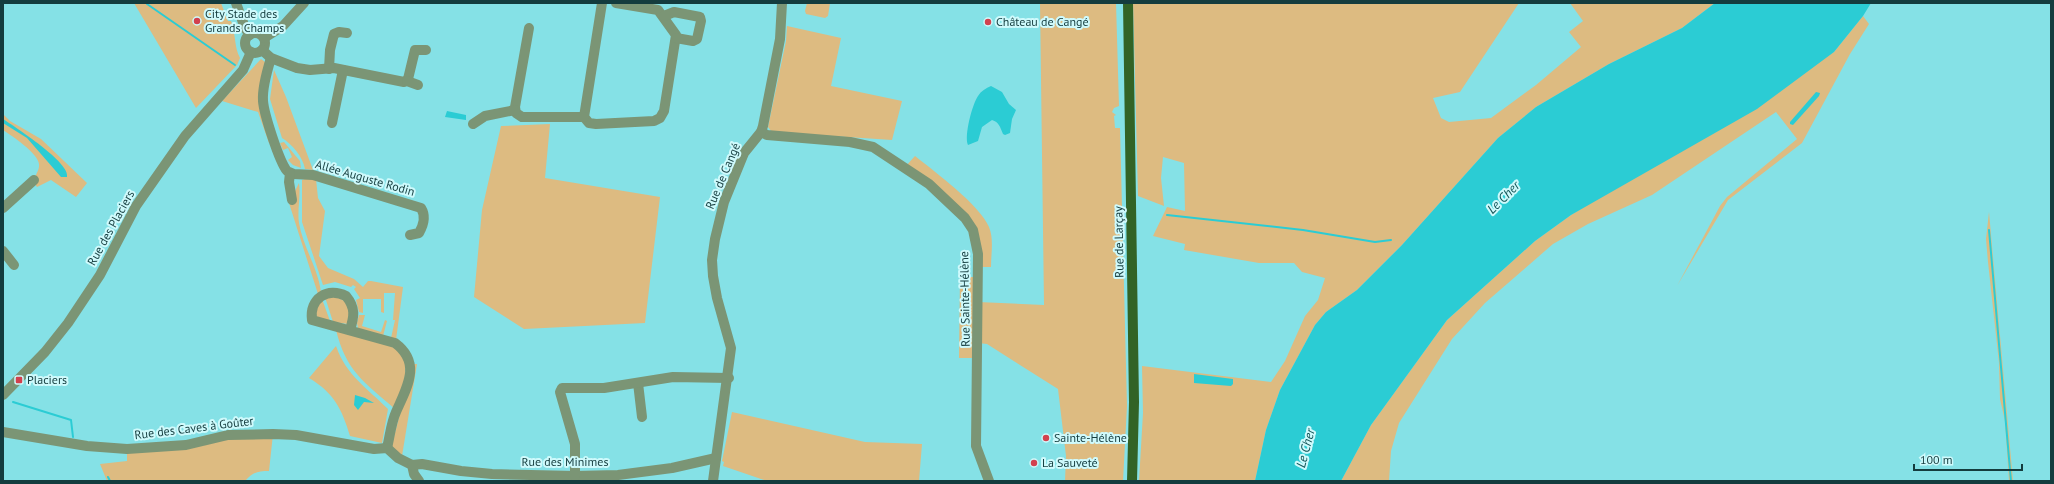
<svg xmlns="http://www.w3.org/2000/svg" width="2054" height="484" font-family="'PT Sans',sans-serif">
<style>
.green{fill:#ddbb81}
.water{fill:#2bccd4}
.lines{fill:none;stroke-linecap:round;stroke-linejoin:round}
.stream{stroke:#2bccd4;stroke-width:2}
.minor{stroke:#7b9575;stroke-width:10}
.major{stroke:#326326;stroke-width:10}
.poi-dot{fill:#d2414e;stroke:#cffafc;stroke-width:1.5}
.labels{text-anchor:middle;stroke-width:4;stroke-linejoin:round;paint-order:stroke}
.poi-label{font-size:12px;fill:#143c3e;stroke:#cffafc;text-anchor:start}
.street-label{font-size:12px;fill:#143c3e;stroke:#cffafc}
.water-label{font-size:13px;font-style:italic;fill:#135356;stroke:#cffafc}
</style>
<rect width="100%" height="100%" fill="#85e1e6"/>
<!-- green -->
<g class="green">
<path d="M134,3h87l7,18h3c5,13 3,26 9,37l-3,7 -41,43z"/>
<polygon points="807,3 830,3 828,16 825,18 806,14 805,11"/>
<polygon points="1040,3 1116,3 1119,106 1114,108 1112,112 1116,115 1114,116 1115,128 1120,128 1127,406 1123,481 1065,481 1066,456 1058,389 987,344 978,343 978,302 1044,305"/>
<polygon points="1133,3 1519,3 1460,92 1433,98 1441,118 1449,122 1491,118 1536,85 1581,47 1569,32 1583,21 1570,3 1715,3 1682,28 1609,64 1536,107 1498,138 1402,245 1357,290 1326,312 1315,325 1280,390 1266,430 1255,481 1139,481 1143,413 1142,366 1271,382 1285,361 1305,316 1318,300 1325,278 1302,272 1294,263 1259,263 1184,250 1185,244 1153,236 1167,207 1185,211 1184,163 1163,157 1161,178 1164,206 1138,196"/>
<polygon points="1863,16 1869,24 1850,54 1802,143 1728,200 1677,286 1720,206 1727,197 1797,139 1776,112 1652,195 1588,224 1553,244 1485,303 1452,339 1399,423 1391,451 1389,481 1341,481 1371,425 1447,320 1535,241 1571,215 1834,52"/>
<polygon points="787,26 841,38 831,86 902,101 892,140 772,132 768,127 786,41"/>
<polygon points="261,59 265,62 269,143 258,112 222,101"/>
<path d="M274,70l12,27 27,73 -8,-1c-2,-12 -13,-25 -23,-31l-12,-39z"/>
<path d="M3,114l7,7 31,18 46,44 -11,14 -25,-17 -14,7c-7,-9 3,-14 2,-23 -1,-11 -27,-28 -36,-34z"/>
<polygon points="550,124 545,178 660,197 645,323 524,329 474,297 482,210 501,126"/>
<polygon points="284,142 300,161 301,168 293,165 288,160 292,157 288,148 283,150 280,143"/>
<path d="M915,156c20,16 65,49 74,71 5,12 2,27 2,40h-13l-8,-43 -65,-57z"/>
<polygon points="305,179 316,179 318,198 325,211 319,256 328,268 354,279 363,287 368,281 371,281 403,287 396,340 391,338 395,320 393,320 395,293 384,293 384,313 381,312 381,299 363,299 363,313 359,312 356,300 360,298 354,289 356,287 353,285 351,287 335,282 323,285 302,222 302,180"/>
<path d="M299,183c2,13 -2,27 0,40 4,24 19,45 22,69l-3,2 -29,-91z"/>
<polygon points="1989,212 1992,246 2013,481 2009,481 2005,421 2000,399 1999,363 1988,262 1986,239"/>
<polygon points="960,277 974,277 973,358 959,358"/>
<polygon points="331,294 350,304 348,324 333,322 325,297"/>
<polygon points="322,299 330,321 318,318 315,314 319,303"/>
<polygon points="359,315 365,315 362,326 381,332 385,320 387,321 383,336 358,328 357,323"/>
<path d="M336,330l57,15 13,14 -2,31 -9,19c-31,-27 -49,-38 -59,-79z"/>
<path d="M336,346c10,29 31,42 52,63l-6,34 -32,-7c-8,-27 -16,-43 -41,-58z"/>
<polygon points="413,364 417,364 402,456 391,448"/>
<polygon points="732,412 865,442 922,444 919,481 767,481 723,466 724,462 722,461"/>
<path d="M273,434l-4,37c-11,0 -16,1 -24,10h-138l-7,-17 27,-3v-12z"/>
</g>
<!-- water -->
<g class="water">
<polygon points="1715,3 1871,3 1863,16 1834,52 1757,109 1571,215 1535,241 1447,320 1371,425 1341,481 1255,481 1266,430 1280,390 1315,325 1326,312 1357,290 1402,245 1498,138 1536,107 1609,64 1682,28"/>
<path d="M991,86l11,6 7,12 7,6 -4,9 -2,14 -5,2 -2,-1c-3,-7 -4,-12 -11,-14l-10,7 -4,14 -10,4c-4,-9 4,-40 10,-49 3,-5 8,-8 13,-10z"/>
<polygon points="1816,92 1820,93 1819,96 1793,125 1790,124 1790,122"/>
<polygon points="447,111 466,115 466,120 445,117"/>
<path d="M3,119c12,8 68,44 64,58h-6l-34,-39 -24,-15z"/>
<polygon points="1194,374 1233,379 1233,384 1231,386 1194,383"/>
<polygon points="355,395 365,398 374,403 364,402 358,410 354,405"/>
</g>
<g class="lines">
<!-- stream -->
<g class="stream">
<polyline points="147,4 235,65"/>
<polyline points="1167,215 1303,230 1375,242 1391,240"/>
<polyline points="1989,230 2011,481"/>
<polyline points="13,402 71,420 73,437"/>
<polyline points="108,477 110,481"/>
</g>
<!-- minor -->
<g class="minor">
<polyline points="236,3 245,28 250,35"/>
<polyline points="602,3 584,117 589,123 596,124 654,121 660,118 664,111 676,35 658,10 616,3"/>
<polyline points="664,16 674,12 700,17 701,21 697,39 693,41 676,38"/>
<polyline points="529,28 515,107 516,113 522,117 584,117"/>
<circle cx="255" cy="43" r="10"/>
<polyline points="264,38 283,26 304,3"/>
<polyline points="262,50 271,58 297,68 310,70 334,68 404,82 408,79 415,50 426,50"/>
<path d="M271,58c-4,13 -9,30 -8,43 1,13 16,60 24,70l7,3 19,1 108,33c5,8 2,18 -2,25l-9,2"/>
<polyline points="329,69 330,50 334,34 339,32 347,33"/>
<polyline points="407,81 418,85"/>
<polyline points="332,123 343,70"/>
<polyline points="473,124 485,116 515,110"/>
<polyline points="761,132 767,135 850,142 873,147 929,184 965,218 973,230 978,254 976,446 989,481"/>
<polyline points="290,173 289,182 292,200"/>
<polyline points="3,208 34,180"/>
<polyline points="3,251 14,265"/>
<path d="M350,330c4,-13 6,-22 -4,-34 -18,-9 -37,2 -34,24l83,23c27,20 12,44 1,69 -5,11 -6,24 -9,36"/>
<polyline points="638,383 642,417"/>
<polyline points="3,395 45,352 68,323 100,275 136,206 185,136 243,70 251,52"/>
<polyline points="3,432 87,446 127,449 186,445 228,435 273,434 296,435 374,449 387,448 398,458 412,465 414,474 419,481"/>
<polyline points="412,465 422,464 461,471 492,474 575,476 618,475 672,468 716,458"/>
<polyline points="575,476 575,444 560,392 562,388 604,388 673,377 729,378"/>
<polyline points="713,481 731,348 717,298 713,276 712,260 715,239 724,202 744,153 761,132 763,126 780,39 782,3"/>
</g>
<!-- major -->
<polyline class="major" points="1128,3 1134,402 1132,481"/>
</g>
<!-- markers -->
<g class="poi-dot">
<circle cx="197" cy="21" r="4"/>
<circle cx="988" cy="22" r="4"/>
<rect x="15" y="376" width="8" height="8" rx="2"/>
<circle cx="1046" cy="438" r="4"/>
<circle cx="1034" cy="463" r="4"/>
</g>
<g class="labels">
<!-- poi labels -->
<g class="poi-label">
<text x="205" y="18">City Stade des<tspan x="205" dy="14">Grands Champs</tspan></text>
<text x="996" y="26">Château de Cangé</text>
<text x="27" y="384">Placiers</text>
<text x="1054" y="442">Sainte-Hélène</text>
<text x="1042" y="467">La Sauveté</text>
</g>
<!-- street labels -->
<g class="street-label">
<text transform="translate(723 176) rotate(-67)" y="4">Rue de Cangé</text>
<text transform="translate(365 178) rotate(16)" y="4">Allée Auguste Rodin</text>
<text transform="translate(111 228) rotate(-61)" y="4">Rue des Placiers</text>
<text transform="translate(1119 242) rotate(-91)" y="4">Rue de Larçay</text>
<text transform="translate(965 299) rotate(-91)" y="4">Rue Sainte-Hélène</text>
<text transform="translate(194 428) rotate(-7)" y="4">Rue des Caves à Goûter</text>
<text x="565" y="466">Rue des Minimes</text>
</g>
<!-- water labels -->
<g class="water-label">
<text transform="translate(1503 197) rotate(-45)" y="5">Le Cher</text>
<text transform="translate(1305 448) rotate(-75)" y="5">Le Cher</text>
</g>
</g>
<!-- border -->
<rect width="2054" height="484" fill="none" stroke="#143c3e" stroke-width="8"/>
<!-- scale -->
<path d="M1914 464v6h108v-6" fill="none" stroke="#143c3e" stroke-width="2"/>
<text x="1920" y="464" font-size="12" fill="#143c3e" stroke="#cffafc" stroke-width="3" paint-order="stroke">100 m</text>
</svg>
